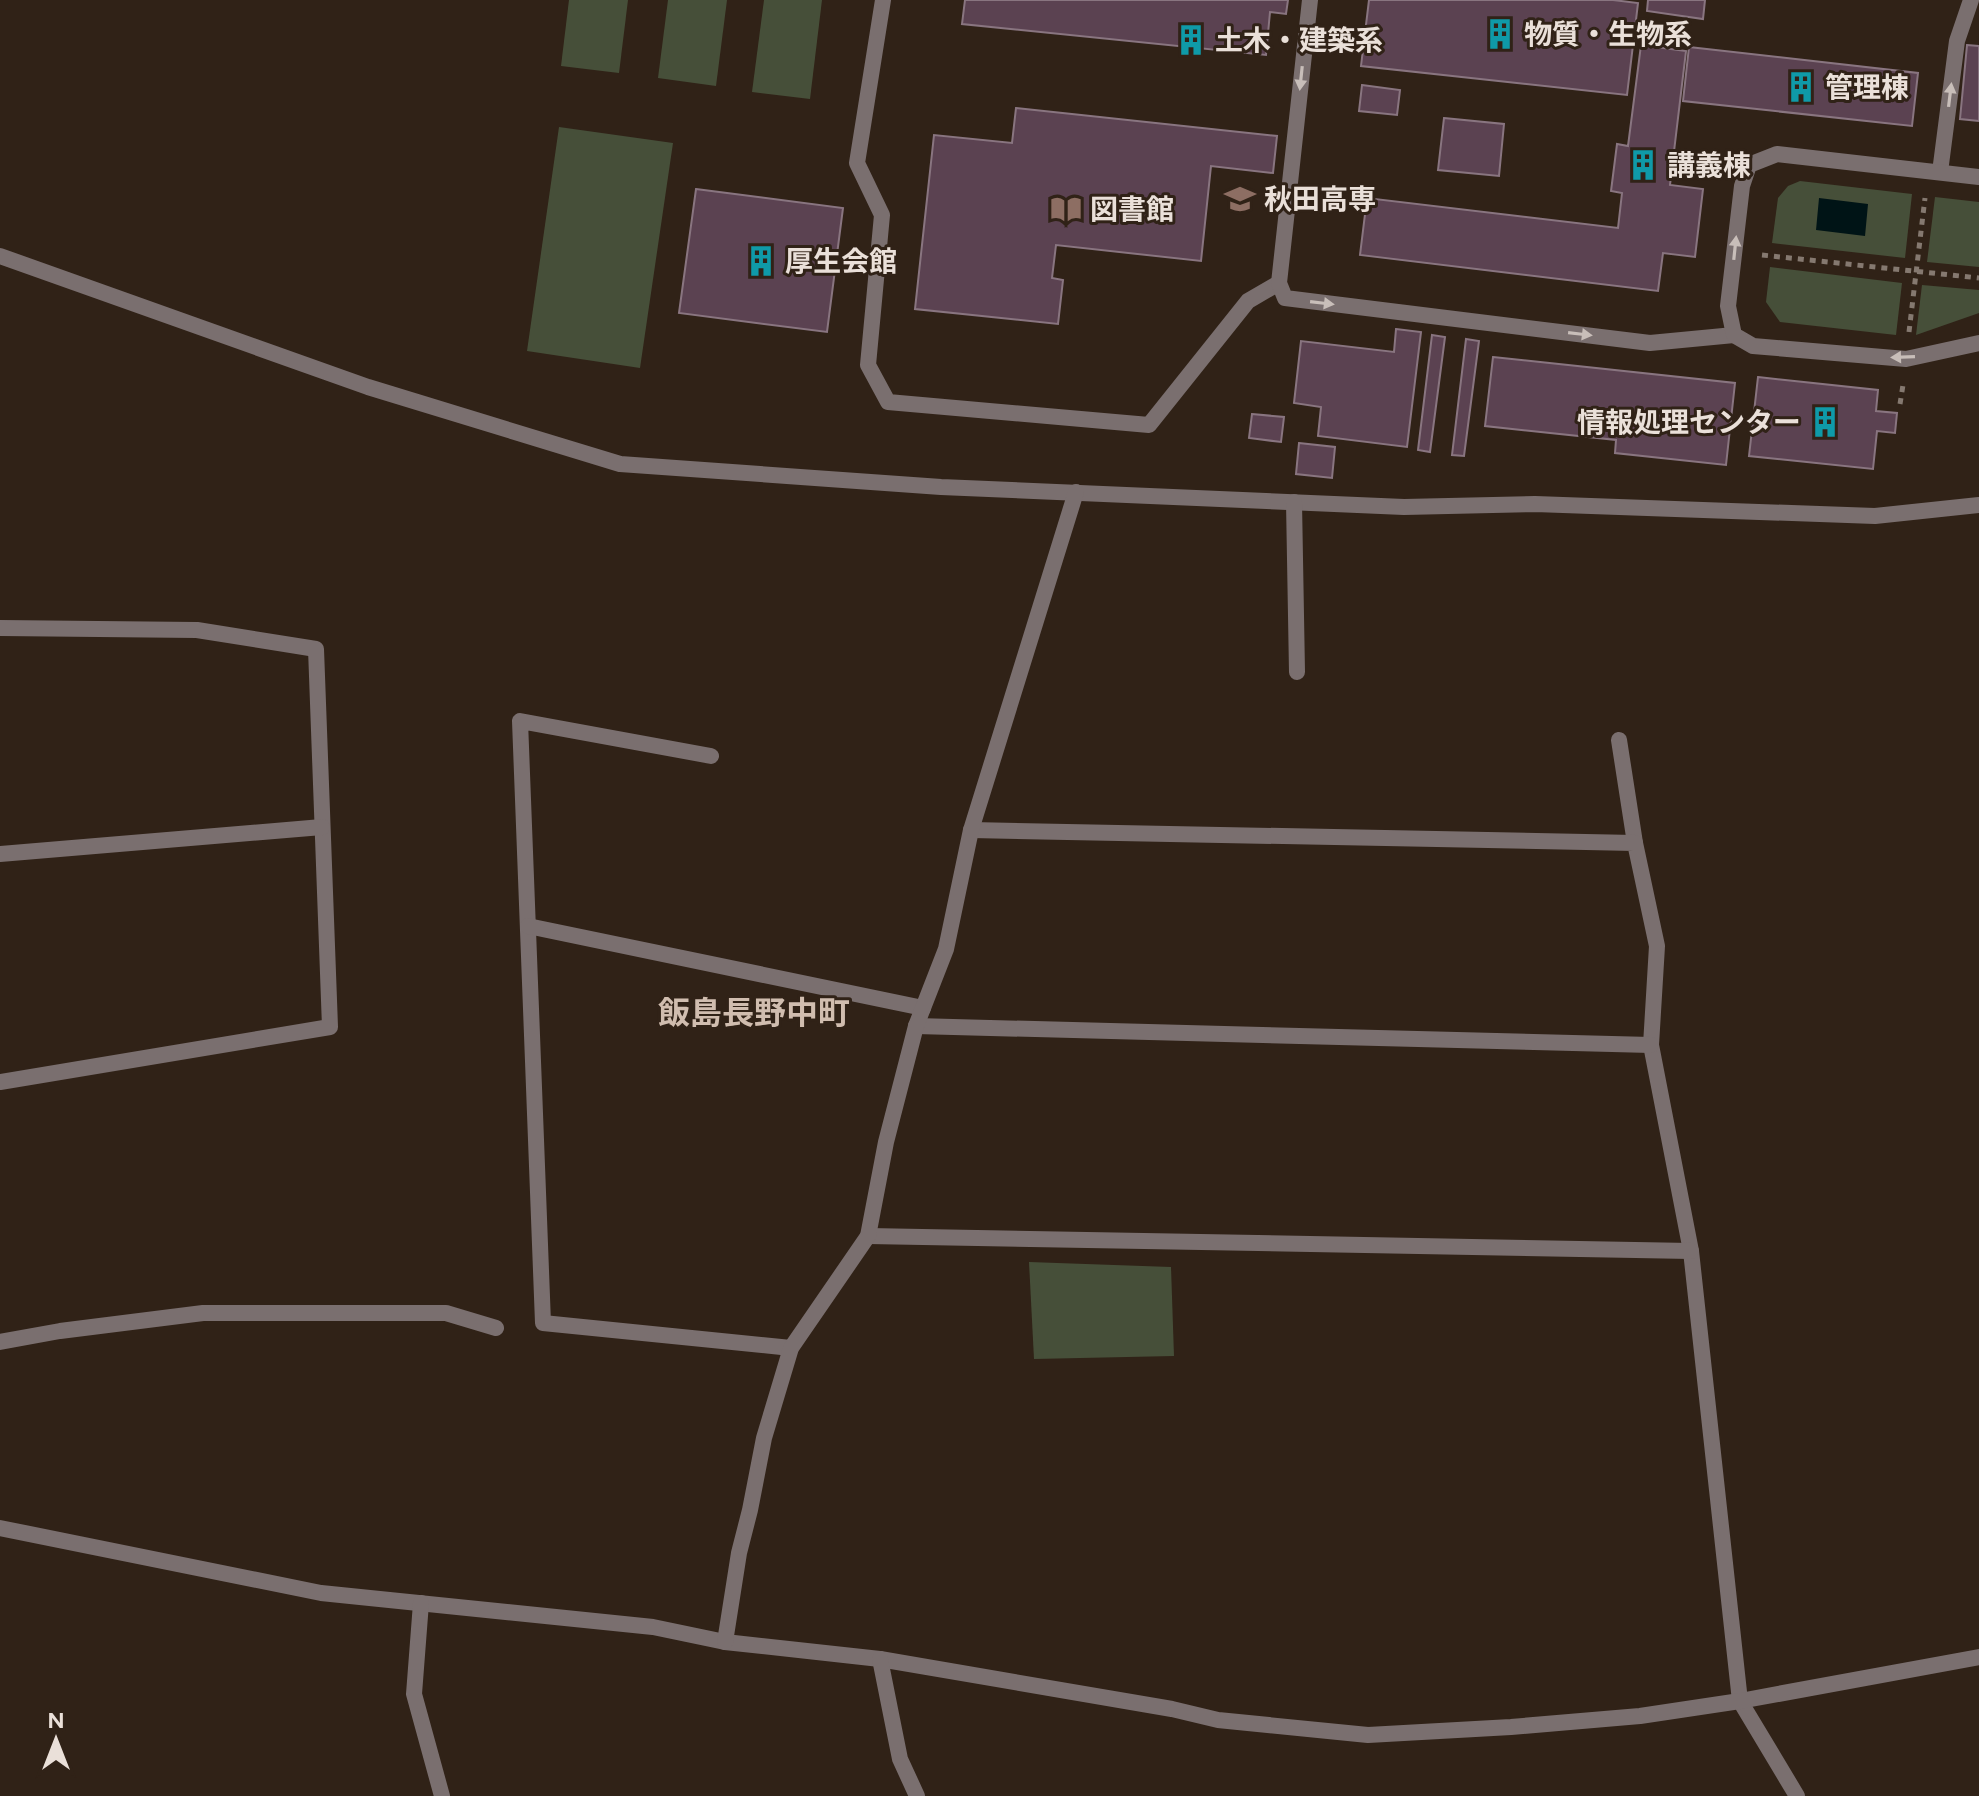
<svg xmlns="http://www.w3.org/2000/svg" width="1979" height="1796" font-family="Figtree,'Noto Sans JP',sans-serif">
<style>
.green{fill:#464f39}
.water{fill:#001416}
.building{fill:#5b4251;stroke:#897580;stroke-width:2}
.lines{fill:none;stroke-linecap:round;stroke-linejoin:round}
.path{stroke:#857970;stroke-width:5;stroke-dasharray:6 6;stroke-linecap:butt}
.service{stroke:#7a6f6f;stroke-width:16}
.minor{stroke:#7a6f6f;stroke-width:16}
.oneway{fill:#c8beb9}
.labels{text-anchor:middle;stroke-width:6;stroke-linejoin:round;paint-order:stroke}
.poi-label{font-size:28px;font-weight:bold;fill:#eae0d9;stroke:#302217;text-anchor:start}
.quarter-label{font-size:32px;font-weight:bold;fill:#d0bdaf;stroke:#302217}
</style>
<rect width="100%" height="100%" fill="#302217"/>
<!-- green -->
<g class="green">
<polygon points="569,0 628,0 619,73 561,66"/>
<polygon points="668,0 727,0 716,86 658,78"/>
<polygon points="764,0 822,0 810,99 752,92"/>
<polygon points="559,127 673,143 640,368 527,351"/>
<polygon points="1800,181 1912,194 1905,258 1772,243 1778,198 1788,186"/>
<polygon points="1935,197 1979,202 1979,267 1927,262"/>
<polygon points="1770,267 1902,283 1896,335 1780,322 1766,302"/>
<polygon points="1922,285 1979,290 1979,313 1916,335"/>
<polygon points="1029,1262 1171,1267 1174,1356 1034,1359"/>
</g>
<!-- water -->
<polygon class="water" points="1819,198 1868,204 1865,236 1816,230"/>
<!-- building -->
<g class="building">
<polygon points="965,0 1288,0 1286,14 1270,12 1266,55 962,24"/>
<polygon points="1369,0 1613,0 1638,3 1627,95 1361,66"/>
<polygon points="1648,0 1705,0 1703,19 1647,11"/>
<polygon points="1641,45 1686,51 1670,185 1703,189 1695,257 1663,253 1658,291 1360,255 1367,198 1618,228 1622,193 1611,191 1617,144 1628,146"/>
<polygon points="1967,45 1979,46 1979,121 1960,119"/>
<polygon points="1689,47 1918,73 1912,126 1683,101"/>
<polygon points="1362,85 1400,90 1397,115 1359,111"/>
<polygon points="1016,108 1277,136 1273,173 1211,166 1201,261 1056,245 1052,278 1063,280 1058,324 915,309 934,135 1012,143"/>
<polygon points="1444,118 1504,124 1499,176 1438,170"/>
<polygon points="696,189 843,208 827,332 679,313"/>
<polygon points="1396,329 1421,332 1407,447 1318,436 1321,407 1294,403 1301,341 1394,352"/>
<polygon points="1432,335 1445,337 1430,452 1418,450"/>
<polygon points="1466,339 1479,341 1464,456 1452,455"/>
<polygon points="1493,357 1735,383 1726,465 1615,453 1616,440 1485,426"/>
<polygon points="1758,377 1878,390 1876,411 1897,413 1895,433 1877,431 1873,469 1749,456"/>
<polygon points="1252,414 1284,417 1281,442 1249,438"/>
<polygon points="1299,443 1335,447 1332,478 1296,474"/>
</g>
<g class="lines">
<!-- path -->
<g class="path">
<polyline points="1762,255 1979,278"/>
<polyline points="1909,332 1925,198"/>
<polyline points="1900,404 1903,385"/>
</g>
<!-- service -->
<g class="service">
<polyline points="883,0 857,163 882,215 868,365 888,402 1149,425 1248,301 1279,283"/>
<polyline points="1310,0 1279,283 1285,298 1650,343 1734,335"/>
<polyline points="1940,172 1957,41 1971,0"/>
<polyline points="1979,177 1777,154 1749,165 1742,186 1728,306 1734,335 1753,346 1906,359 1979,343"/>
</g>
<!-- minor -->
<g class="minor">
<polyline points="0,256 368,387 620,464 941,487 1404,507 1535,504 1875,516 1979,505"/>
<polyline points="1294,502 1297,672"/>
<polyline points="0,628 197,630 316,649 330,1027 0,1082"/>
<polyline points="1619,740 1635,843"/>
<polyline points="711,756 520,721 543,1323 791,1348"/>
<polyline points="971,830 1635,843 1657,946 1651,1045 1691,1251 1740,1701 1797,1796"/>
<polyline points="0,854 322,827"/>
<polyline points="528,926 923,1008"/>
<polyline points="916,1026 1651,1045"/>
<polyline points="868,1236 1691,1251"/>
<polyline points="0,1342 60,1331 203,1313 446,1313 496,1328"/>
<polyline points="0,1528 321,1593 653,1627 725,1642 880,1659 1172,1709 1218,1720 1368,1735 1511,1727 1640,1716 1740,1701 1979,1657"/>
<polyline points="421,1603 414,1694 442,1796"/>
<polyline points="725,1642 739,1553 750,1510 764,1438 791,1348 868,1236 886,1142 916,1026 946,949 971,830 1076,492"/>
<polyline points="880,1659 900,1759 917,1796"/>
</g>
</g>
<!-- one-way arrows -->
<defs><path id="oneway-solid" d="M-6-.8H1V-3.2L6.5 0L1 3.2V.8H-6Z" transform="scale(2)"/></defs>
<g class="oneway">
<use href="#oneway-solid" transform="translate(1301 78) rotate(96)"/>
<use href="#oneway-solid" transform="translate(1950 95) rotate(-83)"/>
<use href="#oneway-solid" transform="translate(1735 248) rotate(-84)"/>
<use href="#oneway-solid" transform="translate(1322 303) rotate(7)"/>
<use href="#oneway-solid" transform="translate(1580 334) rotate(7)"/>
<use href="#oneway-solid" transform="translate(1903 357) rotate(178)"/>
</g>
<!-- icons -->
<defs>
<symbol id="building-bare" viewBox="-9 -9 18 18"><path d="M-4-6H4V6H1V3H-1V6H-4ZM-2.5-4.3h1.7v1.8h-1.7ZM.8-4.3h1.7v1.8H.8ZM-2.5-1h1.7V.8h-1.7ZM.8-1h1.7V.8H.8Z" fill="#0f9aa8" stroke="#302217" stroke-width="2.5" paint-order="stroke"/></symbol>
<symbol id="university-bare" viewBox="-9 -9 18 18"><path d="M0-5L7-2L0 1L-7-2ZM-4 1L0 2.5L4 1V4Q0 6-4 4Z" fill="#8d6e63" stroke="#302217" stroke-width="2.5" paint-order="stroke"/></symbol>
<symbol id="library-bare" viewBox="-9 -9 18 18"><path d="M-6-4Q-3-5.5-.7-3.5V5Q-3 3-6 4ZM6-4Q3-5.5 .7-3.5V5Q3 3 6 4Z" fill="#8d6e63" stroke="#302217" stroke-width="2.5" paint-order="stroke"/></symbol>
</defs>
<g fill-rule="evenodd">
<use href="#building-bare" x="1478" y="12" width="44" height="44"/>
<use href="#building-bare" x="1169" y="18" width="44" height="44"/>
<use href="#building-bare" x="1779" y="65" width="44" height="44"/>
<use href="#building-bare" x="1621" y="143" width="44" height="44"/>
<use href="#university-bare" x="1218" y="177" width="44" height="44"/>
<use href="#library-bare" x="1044" y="187" width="44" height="44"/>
<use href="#building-bare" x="739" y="239" width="44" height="44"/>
<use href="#building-bare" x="1803" y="400" width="44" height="44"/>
</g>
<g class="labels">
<!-- poi labels -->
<g class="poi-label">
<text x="1524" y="44">物質・生物系</text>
<text x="1215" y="50">土木・建築系</text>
<text x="1825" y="97">管理棟</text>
<text x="1667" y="175">講義棟</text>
<text x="1264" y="209">秋田高専</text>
<text x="1090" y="219">図書館</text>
<text x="785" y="271">厚生会館</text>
<text x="1801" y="432" text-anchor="end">情報処理センター</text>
</g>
<!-- quarter labels -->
<g class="quarter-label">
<text x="754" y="1024">飯島長野中町</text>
</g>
</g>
<!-- north arrow -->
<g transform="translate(56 1740)" stroke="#302217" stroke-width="6" paint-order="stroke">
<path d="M0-6L14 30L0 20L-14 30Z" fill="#eae0d9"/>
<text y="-12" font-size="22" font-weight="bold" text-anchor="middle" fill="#eae0d9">N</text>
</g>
</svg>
